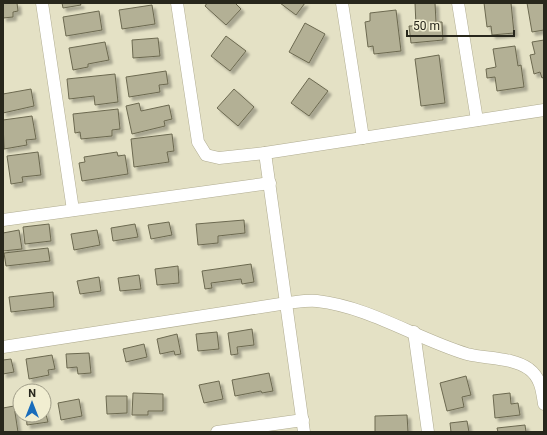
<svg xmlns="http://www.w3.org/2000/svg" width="547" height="435" font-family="Roboto,sans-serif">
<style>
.building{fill:#b3b095;stroke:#6c6950;filter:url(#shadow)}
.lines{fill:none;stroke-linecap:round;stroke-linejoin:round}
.minor-casing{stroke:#b0ac91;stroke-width:13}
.minor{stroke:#fff;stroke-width:12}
</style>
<defs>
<filter id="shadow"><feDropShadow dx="3.5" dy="3.5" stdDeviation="1" flood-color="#0004"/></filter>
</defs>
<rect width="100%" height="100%" fill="#e4e1c5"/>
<!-- building -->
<g class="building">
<polygon points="3,3 17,3 18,11 13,12 13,17 3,18"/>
<polygon points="62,3 80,3 81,5 63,8"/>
<polygon points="207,3 235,3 241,9 226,25 205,6"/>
<polygon points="280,3 305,3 296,15"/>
<polygon points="415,3 435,3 436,22 442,22 443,40 411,43 409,26 416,26"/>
<polygon points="484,3 511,3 514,33 492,35 491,26 487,27"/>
<polygon points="527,3 544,3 544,30 532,32"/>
<polygon points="152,5 155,24 122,29 119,10"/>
<polygon points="396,10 401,51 374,54 373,46 368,47 365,22 370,21 370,13"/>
<polygon points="99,11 102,30 66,36 63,17"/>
<polygon points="305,23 325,34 309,63 289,52"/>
<polygon points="226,36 246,51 230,71 211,56"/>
<polygon points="158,38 160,56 133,58 132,40"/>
<polygon points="544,40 544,77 542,78 540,72 534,74 530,55 535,54 532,42"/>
<polygon points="105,42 109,60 88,64 88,67 73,70 69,48"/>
<polygon points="515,46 518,66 521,65 524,87 497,91 495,77 487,78 486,69 496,67 493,49"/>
<polygon points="439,55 445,103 421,106 415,59"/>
<polygon points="166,71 168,84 159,85 160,92 129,97 126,77"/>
<polygon points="115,74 118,102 95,105 94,96 69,99 67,79"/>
<polygon points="309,78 328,91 309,116 291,103"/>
<polygon points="31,89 34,106 3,113 3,94"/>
<polygon points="234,89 254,107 238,126 217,108"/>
<polygon points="139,103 141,111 169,105 172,119 164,121 165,126 132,134 126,106"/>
<polygon points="118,109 120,129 112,130 112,136 81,139 80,132 75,133 73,114"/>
<polygon points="32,116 36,139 26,140 27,145 4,149 3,120"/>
<polygon points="172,134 174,151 167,152 169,162 134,167 131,139"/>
<polygon points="38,152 41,175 22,177 23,182 11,184 7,156"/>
<polygon points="117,152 118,156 125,155 128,174 82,181 79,163 85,162 84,157"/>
<polygon points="244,220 245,233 218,236 218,243 198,245 196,224"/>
<polygon points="169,222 172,235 151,239 148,225"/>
<polygon points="49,224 51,241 25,244 23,227"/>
<polygon points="135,224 138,237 113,241 111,228"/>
<polygon points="19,230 22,249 3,251 3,233"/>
<polygon points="97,230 100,245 74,250 71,234"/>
<polygon points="48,248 50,261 6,266 4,253"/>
<polygon points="251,264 254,282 242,284 241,279 211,283 212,288 205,289 202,271"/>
<polygon points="178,266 179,283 157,285 155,269"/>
<polygon points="139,275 141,289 120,291 118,278"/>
<polygon points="99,277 101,291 80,294 77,281"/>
<polygon points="53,292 54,307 11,312 9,297"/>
<polygon points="252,329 254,345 237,347 238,354 231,355 228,333"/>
<polygon points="217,332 219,349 198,351 196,334"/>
<polygon points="177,334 181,354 175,355 174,351 160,354 157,339"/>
<polygon points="144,344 147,357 126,362 123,349"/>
<polygon points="89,353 91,373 78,374 77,367 67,368 66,354"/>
<polygon points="52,355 55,369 48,370 49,375 29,379 26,359"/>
<polygon points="11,359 14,372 3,374 3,360"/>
<polygon points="269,373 273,391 262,393 261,391 235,396 232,380"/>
<polygon points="466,376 471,395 462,397 464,407 447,411 440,383"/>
<polygon points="219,381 223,399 204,403 199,385"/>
<polygon points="133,393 163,394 163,411 148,411 148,415 132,415"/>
<polygon points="510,393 511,404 518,403 520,415 495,418 493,395"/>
<polygon points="106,396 127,396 127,413 107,414"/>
<polygon points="79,399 82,416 61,420 58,403"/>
<polygon points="14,406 18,432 3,432 3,408"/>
<polygon points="44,407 48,422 27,425 26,415 44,415"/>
<polygon points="407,415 408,432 375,432 375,416"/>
<polygon points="467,421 469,432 451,432 450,423"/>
<polygon points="525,425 526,432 498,432 497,428"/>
</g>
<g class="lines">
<defs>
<g id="minor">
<polyline points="42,3 73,210"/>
<polyline points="177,3 198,142 206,155 219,158 265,153 544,110"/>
<polyline points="342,3 363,138"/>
<polyline points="458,3 477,120"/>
<polyline points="265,153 304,432"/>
<polyline points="3,220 270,183"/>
<polyline points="414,332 428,432"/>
<path d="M3,347l284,-44c10,-1 20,-3 30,-2 53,6 100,38 150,53 20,5 45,3 62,15 12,9 13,22 15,35"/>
<polyline points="217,432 303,420"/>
</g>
</defs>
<!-- minor casing -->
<use href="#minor" class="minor-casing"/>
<!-- minor -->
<use href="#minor" class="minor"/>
</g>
<!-- border -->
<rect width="547" height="435" fill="none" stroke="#28271c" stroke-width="8"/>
<!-- north arrow -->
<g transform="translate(32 403)"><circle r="19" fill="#f1eed1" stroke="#a19e89"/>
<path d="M0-3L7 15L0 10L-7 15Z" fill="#196dbb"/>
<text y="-6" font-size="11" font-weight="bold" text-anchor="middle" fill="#28271c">N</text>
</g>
<!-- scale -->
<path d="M407 30v6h107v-6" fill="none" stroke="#28271c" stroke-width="2"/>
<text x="413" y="30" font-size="12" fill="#28271c" stroke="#f1eed1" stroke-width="3" paint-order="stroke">50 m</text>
</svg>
